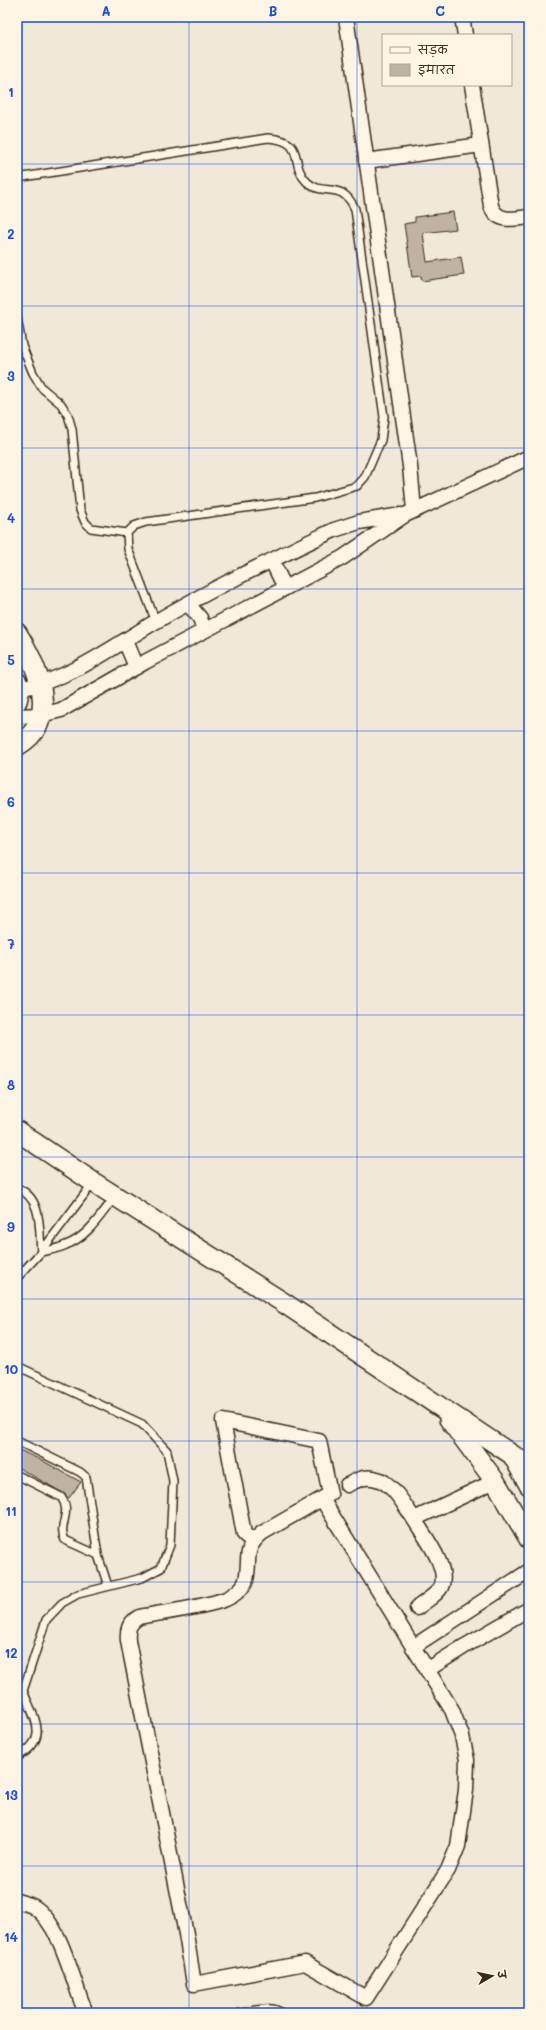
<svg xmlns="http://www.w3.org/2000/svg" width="546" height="2030" font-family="Mali,'Playpen Sans Deva',sans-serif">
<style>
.building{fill:#beb3a4;stroke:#3b2a1e}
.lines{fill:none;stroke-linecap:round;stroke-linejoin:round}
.lane-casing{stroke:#3b2a1e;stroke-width:10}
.street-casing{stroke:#3b2a1e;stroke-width:17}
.secondary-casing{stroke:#3b2a1e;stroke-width:22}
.lane{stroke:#fcf5e5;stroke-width:7}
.street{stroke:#fcf5e5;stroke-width:14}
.secondary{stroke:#fcf5e5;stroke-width:19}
.grid{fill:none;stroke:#1d4ed8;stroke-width:1;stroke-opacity:0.55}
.neatline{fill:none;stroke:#1d4ed8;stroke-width:1.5}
.grid-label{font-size:13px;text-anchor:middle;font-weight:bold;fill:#1d4ed8}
</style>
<rect width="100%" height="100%" fill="#f0e9d9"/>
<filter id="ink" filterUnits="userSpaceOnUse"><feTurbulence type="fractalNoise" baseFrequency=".025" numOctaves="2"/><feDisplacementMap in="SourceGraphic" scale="8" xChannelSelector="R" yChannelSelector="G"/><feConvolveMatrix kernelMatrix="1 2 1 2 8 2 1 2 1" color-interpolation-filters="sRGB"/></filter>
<g filter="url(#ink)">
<!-- building -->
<g class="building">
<polygon points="453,212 456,229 423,233 427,262 461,257 464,275 422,281 421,276 412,277 404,224 415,222 415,217"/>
<polygon points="17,1449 43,1461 81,1482 69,1498 63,1493 17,1467"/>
</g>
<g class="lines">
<defs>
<g id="lane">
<path d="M17,178l251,-40c40,3 20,25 39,44 17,16 34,-3 48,27l29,208 -3,23 -16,37 -8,9 -42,12 -169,24 -12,4 -7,7 1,16 28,73"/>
<polyline points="17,317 22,346 33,373 42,388 61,404 68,415 72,429 80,510 85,522 91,528 127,533"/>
<path d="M17,1188c26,10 22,41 24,64"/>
<path d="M41,1252c8,-2 17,-3 25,-7 22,-8 35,-31 49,-48"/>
<polyline points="17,1278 41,1252 93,1183"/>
<path d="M17,1366l125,58 25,27 6,30 -3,64 -9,23 -19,10 -64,16 -16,9 -16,17 -23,71c11,27 28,48 -6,66"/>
<polyline points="17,1441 80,1472 86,1477 98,1555 108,1586"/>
<path d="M17,1475l44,22c12,16 -4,28 4,43l33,15"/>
<path d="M240,2013c11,-1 33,-9 41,0"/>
</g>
<g id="street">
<polyline points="346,17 410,466 414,510"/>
<polyline points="462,17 465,35"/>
<path d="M472,85l19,121c6,17 23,13 38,11"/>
<polyline points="366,161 481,145"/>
<polyline points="272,561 285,588"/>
<polyline points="188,604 200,618 204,630"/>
<polyline points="125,641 136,667"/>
<path d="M20,689c53,-11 89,-40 135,-67 58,-34 119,-63 179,-92l25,-8 42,-7"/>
<polyline points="17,716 41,715 61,710 145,662 342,558 405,515 529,457"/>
<path d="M347,1485c5,-2 11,-6 17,-7 25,-4 38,24 50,41l81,-38"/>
<path d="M414,1519c10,17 36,49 27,68 -4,8 -17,15 -24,21"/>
<path d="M252,1541l-8,-7 -21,-113 96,20 11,53 -68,39c-20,17 -11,26 -16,47 -2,8 -13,16 -20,19 -25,9 -61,13 -87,18 -10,6 -12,12 -11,24l58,293 8,50 111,-21 61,35 82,-128 10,-24 8,-56 1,-30 -5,-24 -10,-26 -130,-211"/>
<polyline points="413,1647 529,1571"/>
<polyline points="427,1670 465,1646 529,1609"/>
<path d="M17,1901c5,2 13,3 17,6 28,18 39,77 52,106"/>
</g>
<g id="secondary">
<path d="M17,633c21,34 45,87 0,113"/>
<polyline points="17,682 20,689 17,701"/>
<polyline points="17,1131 93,1182 281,1301 529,1466"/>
<polyline points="449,1419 495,1481 529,1539"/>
<polyline points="513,1456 529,1485"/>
</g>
</defs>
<!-- lane casing -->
<use href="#lane" class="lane-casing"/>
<!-- street casing -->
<use href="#street" class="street-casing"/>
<!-- secondary casing -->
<use href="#secondary" class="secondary-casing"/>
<!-- lane -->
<use href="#lane" class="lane"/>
<!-- street -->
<use href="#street" class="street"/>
<!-- secondary -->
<use href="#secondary" class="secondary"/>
</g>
</g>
<!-- grid -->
<path class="grid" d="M189,17v1996M357,17v1996M17,164h512M17,306h512M17,448h512M17,589h512M17,731h512M17,873h512M17,1015h512M17,1157h512M17,1299h512M17,1441h512M17,1582h512M17,1724h512M17,1866h512"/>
<!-- margin -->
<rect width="546" height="2030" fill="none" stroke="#fcf5e5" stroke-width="44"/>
<!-- legend -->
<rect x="382" y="34" width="130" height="52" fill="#fcf5e5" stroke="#afa495"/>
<rect x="390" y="47" width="20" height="6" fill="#fcf5e5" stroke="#afa495"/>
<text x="418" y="54" font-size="12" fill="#3b2a1e">सड़क</text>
<rect x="390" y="64" width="20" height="12" fill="#beb3a4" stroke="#afa495"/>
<text x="418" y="74" font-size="12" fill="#3b2a1e">इमारत</text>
<!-- north arrow -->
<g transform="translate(492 1976) rotate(81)" stroke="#fcf5e5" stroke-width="3" paint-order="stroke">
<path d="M0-3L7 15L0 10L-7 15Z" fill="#3b2a1e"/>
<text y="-6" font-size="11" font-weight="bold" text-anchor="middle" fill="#3b2a1e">उ</text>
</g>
<rect x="22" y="22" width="502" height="1986" class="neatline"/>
<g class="grid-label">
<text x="106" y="16">A</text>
<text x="273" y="16">B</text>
<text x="440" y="16">C</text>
<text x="11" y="97">1</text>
<text x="11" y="239">2</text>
<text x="11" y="381">3</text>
<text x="11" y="523">4</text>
<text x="11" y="665">5</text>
<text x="11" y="807">6</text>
<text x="11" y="949">7</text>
<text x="11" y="1090">8</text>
<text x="11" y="1232">9</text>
<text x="11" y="1374">10</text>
<text x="11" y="1516">11</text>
<text x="11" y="1658">12</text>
<text x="11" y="1800">13</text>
<text x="11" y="1942">14</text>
</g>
</svg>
